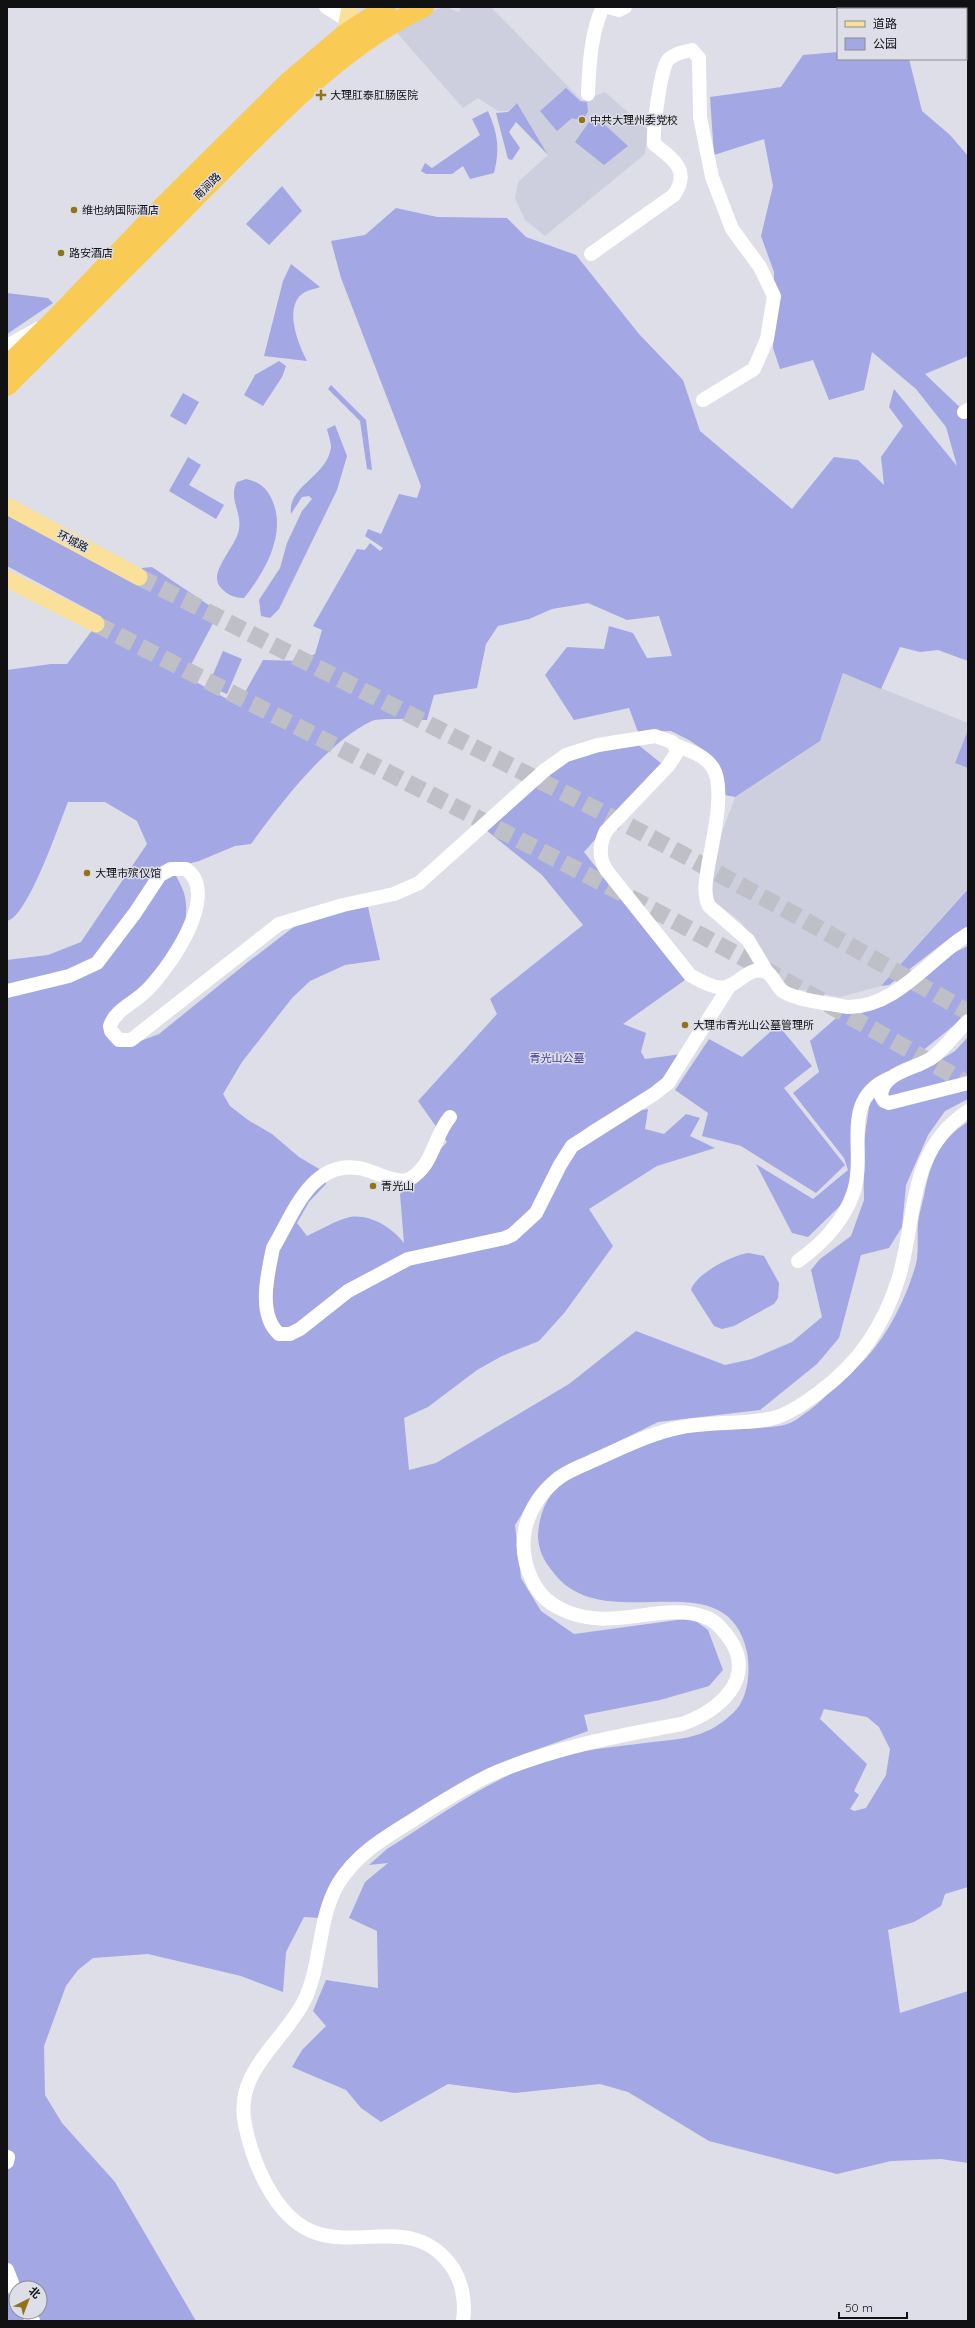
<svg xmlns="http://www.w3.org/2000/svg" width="975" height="2328" font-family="Quicksand,'Noto Sans SC',sans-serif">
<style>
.built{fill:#cdcfde}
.green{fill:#a3a7e4;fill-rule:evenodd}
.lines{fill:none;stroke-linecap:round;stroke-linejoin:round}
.major-tunnel{stroke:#bebfc7;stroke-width:17;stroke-dasharray:17 8;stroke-linecap:butt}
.minor{stroke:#fff;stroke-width:14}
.major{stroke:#fbe099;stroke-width:17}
.highway{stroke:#f9cb55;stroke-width:20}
.poi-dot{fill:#93731a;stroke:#dddee7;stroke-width:1.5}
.labels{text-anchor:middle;stroke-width:3;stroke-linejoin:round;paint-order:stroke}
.poi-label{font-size:11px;fill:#111114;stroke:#dddee7;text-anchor:start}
.street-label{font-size:11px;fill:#111114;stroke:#dddee7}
.park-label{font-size:11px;fill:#443d9c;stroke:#dddee7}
</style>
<rect width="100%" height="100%" fill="#dddee7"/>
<!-- built -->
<g class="built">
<polygon points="446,7 459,12 461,7 491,7 582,101 605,92 648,130 645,154 545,236 525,220 515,198 518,182 548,155 517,103 508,111 498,111 478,98 463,108 397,33 418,14"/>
<polygon points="843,673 968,723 968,730 956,763 968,768 968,888 881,986 840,997 787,987 765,963 757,944 741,922 715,902 711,894 714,854 735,797 820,741"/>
</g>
<!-- green -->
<g class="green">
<path d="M838,52v7h71l13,52 28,24 18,21v200l-43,18 43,41v246l-30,-11 -18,2 -20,-5 -19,42 -38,-16 -23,68 -85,56 -10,-2 -3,-20 -17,-24 -16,-11 -18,-9 -33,1 -9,-24 -55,12 -29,-45 22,-28 37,2 5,-23 24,7 14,25 25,-2 -13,-40 -32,4 -39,-17 -36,6 -23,10 -31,7 -12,18 -9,44 -43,7 -7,25c-11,0 -47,-3 -55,1 -45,21 -92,83 -121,123l-16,2 -36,15 -27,7c4,8 9,16 12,25 14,52 -41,97 -75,127l21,25 29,-11 89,-72 47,-36 36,-13 37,-6 12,53 -35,5 -35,16 -18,17 -50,64 -19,32 7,12 18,14 24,14 27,23 27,16v11l-17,18 -12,21 10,13c13,-6 29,-16 43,-19 21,-3 42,11 54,26l-4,-49 47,-52 -29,-41 79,-87 -7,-15 93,-74 -41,-50 -56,-45 47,-44 44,-32 59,-11 26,21 -78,88 101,128 -62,44 23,9 -5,19 4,7 37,-5 -17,26 -76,46 -16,13 -53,90 64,-90 43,-27 21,-3 -3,20 19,5 22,-20 14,4 -10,18 25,12 -58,18 -68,43 24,37 -48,66 -26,29 -37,15 -25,14 -49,37 -24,11 5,52 27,-7 133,-79 67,-53 89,34 27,-6 40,-17 30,-25 -11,-47 9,-11 31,-23 13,-36 -1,-53 7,-46 -14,7 -2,62 -11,33 -35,34 -16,-4 -36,-69 57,35 35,-29 -4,-12 -51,-65 26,-21 -9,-31 33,-29 40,-6 56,-46 29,-14v68l-47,38 -1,20 35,-21 13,-14v62l-23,12 -17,24 -22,50 -4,42 -13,21 -28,7 -22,83 -22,26 -57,46 -102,12 -79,39 -41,28 -23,36 6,53 20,33 33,23 118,-16 16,12 15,40 -14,16 -49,14 -76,15 4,16 -72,26 -30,15 -114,69 -51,77 -17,-1 -18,35 -3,40 -42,-16 -93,-22 -55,4 -15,12 -12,16 -22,60 1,49 17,28 53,59 81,139h-189v-1361l41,-5 33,-13 66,-98 -10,-23 -32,-19h-37c-9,22 -40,115 -61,119v-251l44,-6h16l35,-47 -95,-51v-53l130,69 5,-14 10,-1 67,45 -34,64 53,29 25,-45 39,1 13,-7 7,-24 -9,-4 44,-77 8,1 5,-7 10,8 3,-3 -18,-12 3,-7 13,5 18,-40 18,4 4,-12 -80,-208 -10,-37 34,-6 31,-27 41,9 70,1 19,19 50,18 63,79 44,46 17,51 92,78 42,-52 24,3 26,25 -3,-28 22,-31 -14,-19 5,-18 63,77 -11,-39 -30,-38 -44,-37 -8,38 -35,10 -16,-40 -33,9 -7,-21 1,-76 -13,-36 12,-50 -9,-47 -50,16 -4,-58 71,-10 22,-32zM16,2288h24v24h-24z"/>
<polygon points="566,88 580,101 587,102 588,112 582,121 572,118 557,131 540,111"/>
<polygon points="517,103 548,155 516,122 509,132 520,148 512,160 508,159 496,113 508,112"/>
<path d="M488,111c10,23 12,38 6,62l-24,6 -7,-13 -11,8h-26l-5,-3 4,-8 7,5 48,-33 -8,-16z"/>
<polygon points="594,115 628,146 604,165 575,142"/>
<polygon points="282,186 302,211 269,245 246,224"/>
<path d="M291,264l29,23c-5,2 -13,3 -18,7 -18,14 -4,50 5,67l-43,-5 19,-75z"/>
<polygon points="7,293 48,298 53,303 7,334"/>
<polygon points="279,361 286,366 282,377 263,406 244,395 255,375"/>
<polygon points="331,385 366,420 372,470 367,469 360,421 328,389"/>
<polygon points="183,393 199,402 186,425 170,416"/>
<path d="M335,425l12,31 -10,34 -58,119 -9,9 -9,-2 -2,-16 21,-32 7,-25 15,-32 10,-12 -3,-3 -7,1 -11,17c-4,-28 37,-38 40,-67 0,-5 -3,-13 -4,-18z"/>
<polygon points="188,457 201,465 189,485 224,505 216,519 169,491"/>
<path d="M246,479c14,3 21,9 27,23 13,33 -8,70 -29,96 -9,0 -16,-3 -22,-9 -17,-15 15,-42 17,-60 3,-17 -11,-31 -2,-47z"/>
<polygon points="223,651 242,659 227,694 208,686"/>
<polygon points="968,730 968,768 955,763"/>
<polygon points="968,889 968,929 955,934 889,985 881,986"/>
<polygon points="778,1025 812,1066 784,1088 845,1165 816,1193 741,1146 702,1136 708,1113 675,1090 709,1039 742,1057"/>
<path d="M968,1122v765l-23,7 -4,12 -27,16 -26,8 12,83 68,-22v172l-27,-4 -50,2 -54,13 -128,-33 -81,-49 -28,-8 -85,9 -67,-9 -67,38 -20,-14 -15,-18 -54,-23 10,-17 24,-24 -13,-15 13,-31 52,8 -1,-57 -28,-13 16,-36 23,-19 -19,2 18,-16c51,-32 111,-77 170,-92 31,-8 64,-11 96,-15 18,-2 37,-3 54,-11 10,-4 26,-16 32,-25 10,-15 11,-37 8,-54 -21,-96 -143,-11 -194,-80 -9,-11 -15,-22 -15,-37 1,-20 9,-42 27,-54 8,-7 21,-10 31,-15 36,-16 71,-33 111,-36 24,-3 62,1 83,-7 6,-2 12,-8 17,-11 12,-8 21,-19 31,-28 10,-9 21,-18 30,-28 22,-25 39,-60 48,-92 3,-14 1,-28 2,-41 1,-9 4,-19 6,-27 6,-32 15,-57 44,-74zM824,1709l43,8 12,10 11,22 -4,26 -20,33 -12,3 -4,-2 9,-14 -5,-4 13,-27 -47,-45z"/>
<path d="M749,1253l15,3 15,27 -1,15 -4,6 -40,22 -12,3 -8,-3 -23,-36c4,-16 43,-36 58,-37z"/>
</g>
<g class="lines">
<!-- major-tunnel -->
<g class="major-tunnel">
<polyline points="139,577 633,828 781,907 968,1012"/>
<path d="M96,624c292,150 588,294 872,460"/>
</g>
<!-- minor -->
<g class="minor">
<polyline points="326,7 347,20"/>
<polyline points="608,7 619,10 625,7"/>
<polyline points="966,21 968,20"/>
<path d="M588,94c1,-27 3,-63 15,-87"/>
<path d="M591,254l83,-59c17,-25 -1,-36 -20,-51 -1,-12 6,-78 15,-85 6,-6 15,-7 23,-9l7,8 1,59 12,60 20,52 28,38 14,29 -7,43 -13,30 -51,31"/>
<polyline points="7,346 38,329"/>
<polyline points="964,412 968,410"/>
<path d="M675,745c13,5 30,10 38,23 13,21 -1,75 -5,99 -2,13 -5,27 1,39l39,34 19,32"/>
<path d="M7,991l62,-15 28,-13 38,-50 25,-38 11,-6h15c36,26 -19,102 -41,123 -11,11 -30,18 -35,34l1,5 8,9h12l148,-116 64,-19 51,-11 25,-11 126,-113 21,-15 32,-10 57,-9 17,6 4,6v6l-8,12 -62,65c-7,14 -8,27 1,40l83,104c10,6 26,15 37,12 12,-4 23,-20 36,-16 11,2 12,16 21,21 15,9 45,11 63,15 49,1 83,-49 121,-73"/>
<path d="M968,1021c-12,11 -22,26 -35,36 -15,12 -51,14 -52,39l3,5 5,2 79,-20"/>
<path d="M450,1117c-17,20 -16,49 -42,63 -17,3 -34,-10 -50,-12 -48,-7 -65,47 -85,80 -5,25 -16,66 6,86h11l10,-5 48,-38 60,-32 97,-21 7,-3 24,-22 24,-48 12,-19 82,-52 14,-11 62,-98"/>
<path d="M798,1261c24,-17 45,-39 55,-67 15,-42 -15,-94 37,-116"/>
<polyline points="7,2162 8,2157"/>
<polyline points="7,2270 16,2293"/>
<polyline points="27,2312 33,2321"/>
<path d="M463,2321c3,-20 -1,-41 -13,-57 -39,-50 -92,-13 -139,-33 -37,-16 -59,-70 -66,-107 -11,-52 37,-81 58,-121 19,-36 14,-83 35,-119 18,-30 46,-46 75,-64 25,-16 50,-32 77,-45 62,-27 126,-39 192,-51 36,-13 76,-45 47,-86 -7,-9 -14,-18 -24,-21 -43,-16 -93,16 -142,-7 -13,-6 -24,-15 -30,-28 -9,-18 -12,-38 -7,-57 5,-17 16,-33 29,-44 11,-10 25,-14 37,-20 30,-13 58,-28 90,-34 29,-6 69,-2 95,-10 15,-5 29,-15 41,-24 41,-30 66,-67 81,-116 18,-61 8,-126 69,-166"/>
</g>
<!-- major -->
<g class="major">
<polyline points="345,34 350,7"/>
<polyline points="7,506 139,577"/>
<polyline points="7,579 96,624"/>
</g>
<!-- highway -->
<g class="highway">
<polyline points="7,366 54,320 162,207 287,83 345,34 386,7"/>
<path d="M7,386c66,-66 133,-132 199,-199 67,-66 132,-139 218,-180"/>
</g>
</g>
<!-- markers -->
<g class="poi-dot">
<path d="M319 89h4v4h4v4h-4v4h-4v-4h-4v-4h4z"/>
<circle cx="582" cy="120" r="4"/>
<circle cx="74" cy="210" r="4"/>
<circle cx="61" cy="253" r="4"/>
<circle cx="87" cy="873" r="4"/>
<circle cx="685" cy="1025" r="4"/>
<circle cx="373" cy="1186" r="4"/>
</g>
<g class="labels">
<!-- poi labels -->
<g class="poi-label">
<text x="330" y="99">大理肛泰肛肠医院</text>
<text x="590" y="124">中共大理州委党校</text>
<text x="82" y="214">维也纳国际酒店</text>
<text x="69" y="257">路安酒店</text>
<text x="95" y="877">大理市殡仪馆</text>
<text x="693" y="1029">大理市青光山公墓管理所</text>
<text x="381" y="1190">青光山</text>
</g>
<!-- street labels -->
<g class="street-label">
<text transform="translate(207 186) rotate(-45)" y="4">南涧路</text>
<text transform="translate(73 541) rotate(28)" y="4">环城路</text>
</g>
<!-- park labels -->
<g class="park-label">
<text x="557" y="1062">青光山公墓</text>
</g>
</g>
<!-- border -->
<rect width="975" height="2328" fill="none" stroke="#111114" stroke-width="16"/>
<!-- legend -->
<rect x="837" y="8" width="130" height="52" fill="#dddee7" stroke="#8b8c93"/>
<rect x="845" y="21" width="20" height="6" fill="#fbe099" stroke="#8b8c93"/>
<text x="873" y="28" font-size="12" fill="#111114">道路</text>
<rect x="845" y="38" width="20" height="12" fill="#a3a7e4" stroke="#8b8c93"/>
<text x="873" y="48" font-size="12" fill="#111114">公园</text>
<!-- north arrow -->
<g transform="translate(28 2300) rotate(42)"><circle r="19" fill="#dddee7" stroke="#8b8c93"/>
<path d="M0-3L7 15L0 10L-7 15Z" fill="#93731a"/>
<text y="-6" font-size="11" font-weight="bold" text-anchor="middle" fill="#111114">北</text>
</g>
<!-- scale -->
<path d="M839 2312v6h68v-6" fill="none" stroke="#111114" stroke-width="2"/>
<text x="845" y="2312" font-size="12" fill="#111114" stroke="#dddee7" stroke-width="3" paint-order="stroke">50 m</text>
</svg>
